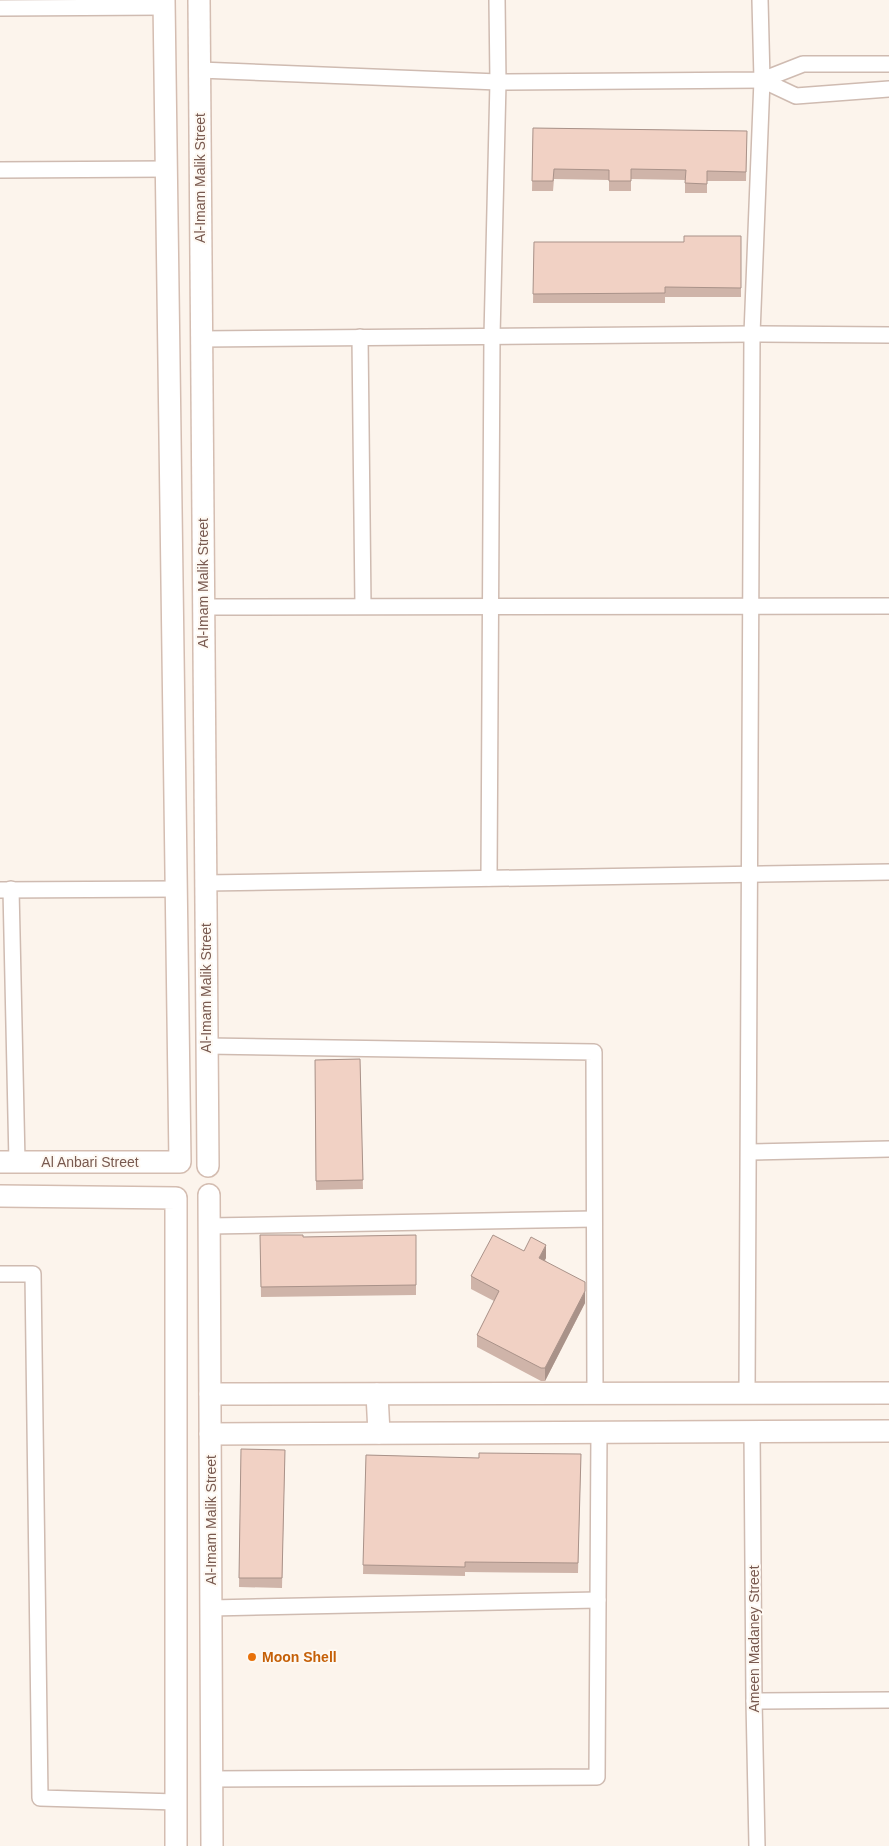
<svg xmlns="http://www.w3.org/2000/svg" width="889" height="1846" font-family="Helvetica,sans-serif">
<style>
.lines{fill:none;stroke-linecap:round;stroke-linejoin:round}
.street-casing{stroke:#cfbbb1;stroke-width:18}
.secondary-casing{stroke:#d4bdb1;stroke-width:24}
.street{stroke:#fff;stroke-width:15}
.secondary{stroke:#fff;stroke-width:21}
.wall{fill:#cfb4a9}
.shaded-wall{fill:#a99289}
.building{fill:#f1d1c4;stroke:#a99289}
.food-dot{fill:#e8710a;stroke:#fef9f3;stroke-width:2}
.labels{text-anchor:middle;stroke-width:4;stroke-linejoin:round;paint-order:stroke}
.street-label{font-size:14px;fill:#78594f;stroke:#fef9f3}
.food-label{font-size:14px;font-weight:bold;fill:#c56008;stroke:#fef9f3;text-anchor:start}
</style>
<rect width="100%" height="100%" fill="#fcf4ec"/>
<g class="lines">
<defs>
<g id="street">
<polyline points="0,8 164,7"/>
<polyline points="200,70 498,82 762,80 803,64 889,64"/>
<polyline points="762,80 796,96 889,89"/>
<polyline points="0,170 167,169"/>
<polyline points="360,337 363,606"/>
<polyline points="201,339 752,334 889,335"/>
<polyline points="203,607 889,606"/>
<polyline points="489,878 492,336 498,82 497,0"/>
<polyline points="205,883 889,872"/>
<polyline points="11,889 17,1162"/>
<polyline points="0,890 176,889"/>
<polyline points="207,1046 594,1052 595,1393"/>
<polyline points="749,1152 889,1149"/>
<polyline points="209,1226 594,1219"/>
<polyline points="0,1274 33,1274 40,1798 176,1802"/>
<polyline points="747,1393 752,334 762,80 760,0"/>
<polyline points="752,1431 754,1701 757,1846"/>
<polyline points="211,1608 598,1600"/>
<polyline points="754,1701 889,1700"/>
<polyline points="212,1779 597,1777 599,1432"/>
</g>
<g id="secondary">
<polyline points="199,0 208,1166"/>
<polyline points="0,1162 180,1162 164,0"/>
<polyline points="209,1195 212,1846"/>
<polyline points="0,1196 176,1198 176,1846"/>
<polyline points="210,1394 889,1393"/>
<polyline points="377,1394 379,1433"/>
<polyline points="210,1434 889,1431"/>
</g>
</defs>
<!-- street casing -->
<use href="#street" class="street-casing"/>
<!-- secondary casing -->
<use href="#secondary" class="secondary-casing"/>
<!-- street -->
<use href="#street" class="street"/>
<!-- secondary -->
<use href="#secondary" class="secondary"/>
</g>
<!-- wall -->
<g class="wall">
<polygon points="533,128 747,131 746,181 707,181 707,193 685,193 685,180 631,179 631,191 609,191 609,180 554,179 553,191 532,191"/>
<polygon points="741,236 741,297 665,297 665,303 533,303 534,242 684,242"/>
<polygon points="360,1059 363,1189 316,1190 315,1060"/>
<polygon points="260,1235 303,1237 416,1235 416,1295 261,1297"/>
<polygon points="524,1251 546,1258 545,1260 585,1303 545,1381 541,1381 477,1347 477,1335 494,1301 471,1289 471,1276"/>
<polygon points="241,1449 285,1450 282,1588 239,1587"/>
<polygon points="581,1454 578,1573 465,1572 465,1576 363,1574 366,1455 479,1458"/>
</g>
<!-- shaded-wall -->
<g class="shaded-wall">
<polygon points="546,1245 546,1258 539,1270 539,1258"/>
<polygon points="585,1291 585,1303 545,1381 545,1368"/>
</g>
<!-- building -->
<g class="building">
<polygon points="533,128 747,131 746,172 707,171 707,184 685,183 686,170 631,169 631,181 609,181 609,170 554,169 553,181 532,181"/>
<polygon points="684,236 741,236 741,288 665,287 665,293 533,294 534,242 684,242"/>
<polygon points="360,1059 363,1180 316,1181 315,1060"/>
<polygon points="260,1235 303,1235 303,1237 416,1235 416,1285 261,1287"/>
<polygon points="493,1235 524,1251 531,1237 546,1245 539,1258 585,1282 585,1291 545,1368 541,1368 477,1335 499,1291 471,1276"/>
<polygon points="241,1449 285,1450 282,1578 239,1578"/>
<polygon points="479,1453 581,1454 578,1563 465,1562 465,1567 363,1565 366,1455 479,1458"/>
</g>
<!-- markers -->
<circle class="food-dot" cx="252" cy="1657" r="5"/>
<g class="labels">
<!-- street labels -->
<g class="street-label">
<text transform="translate(200 178) rotate(-90)" y="5">Al-Imam Malik Street</text>
<text transform="translate(203 583) rotate(-90)" y="5">Al-Imam Malik Street</text>
<text transform="translate(206 988) rotate(-90)" y="5">Al-Imam Malik Street</text>
<text x="90" y="1167">Al Anbari Street</text>
<text transform="translate(211 1520) rotate(-90)" y="5">Al-Imam Malik Street</text>
<text transform="translate(754 1639) rotate(-90)" y="5">Ameen Madaney Street</text>
</g>
<!-- food labels -->
<g class="food-label">
<text x="262" y="1662">Moon Shell</text>
</g>
</g>
</svg>
